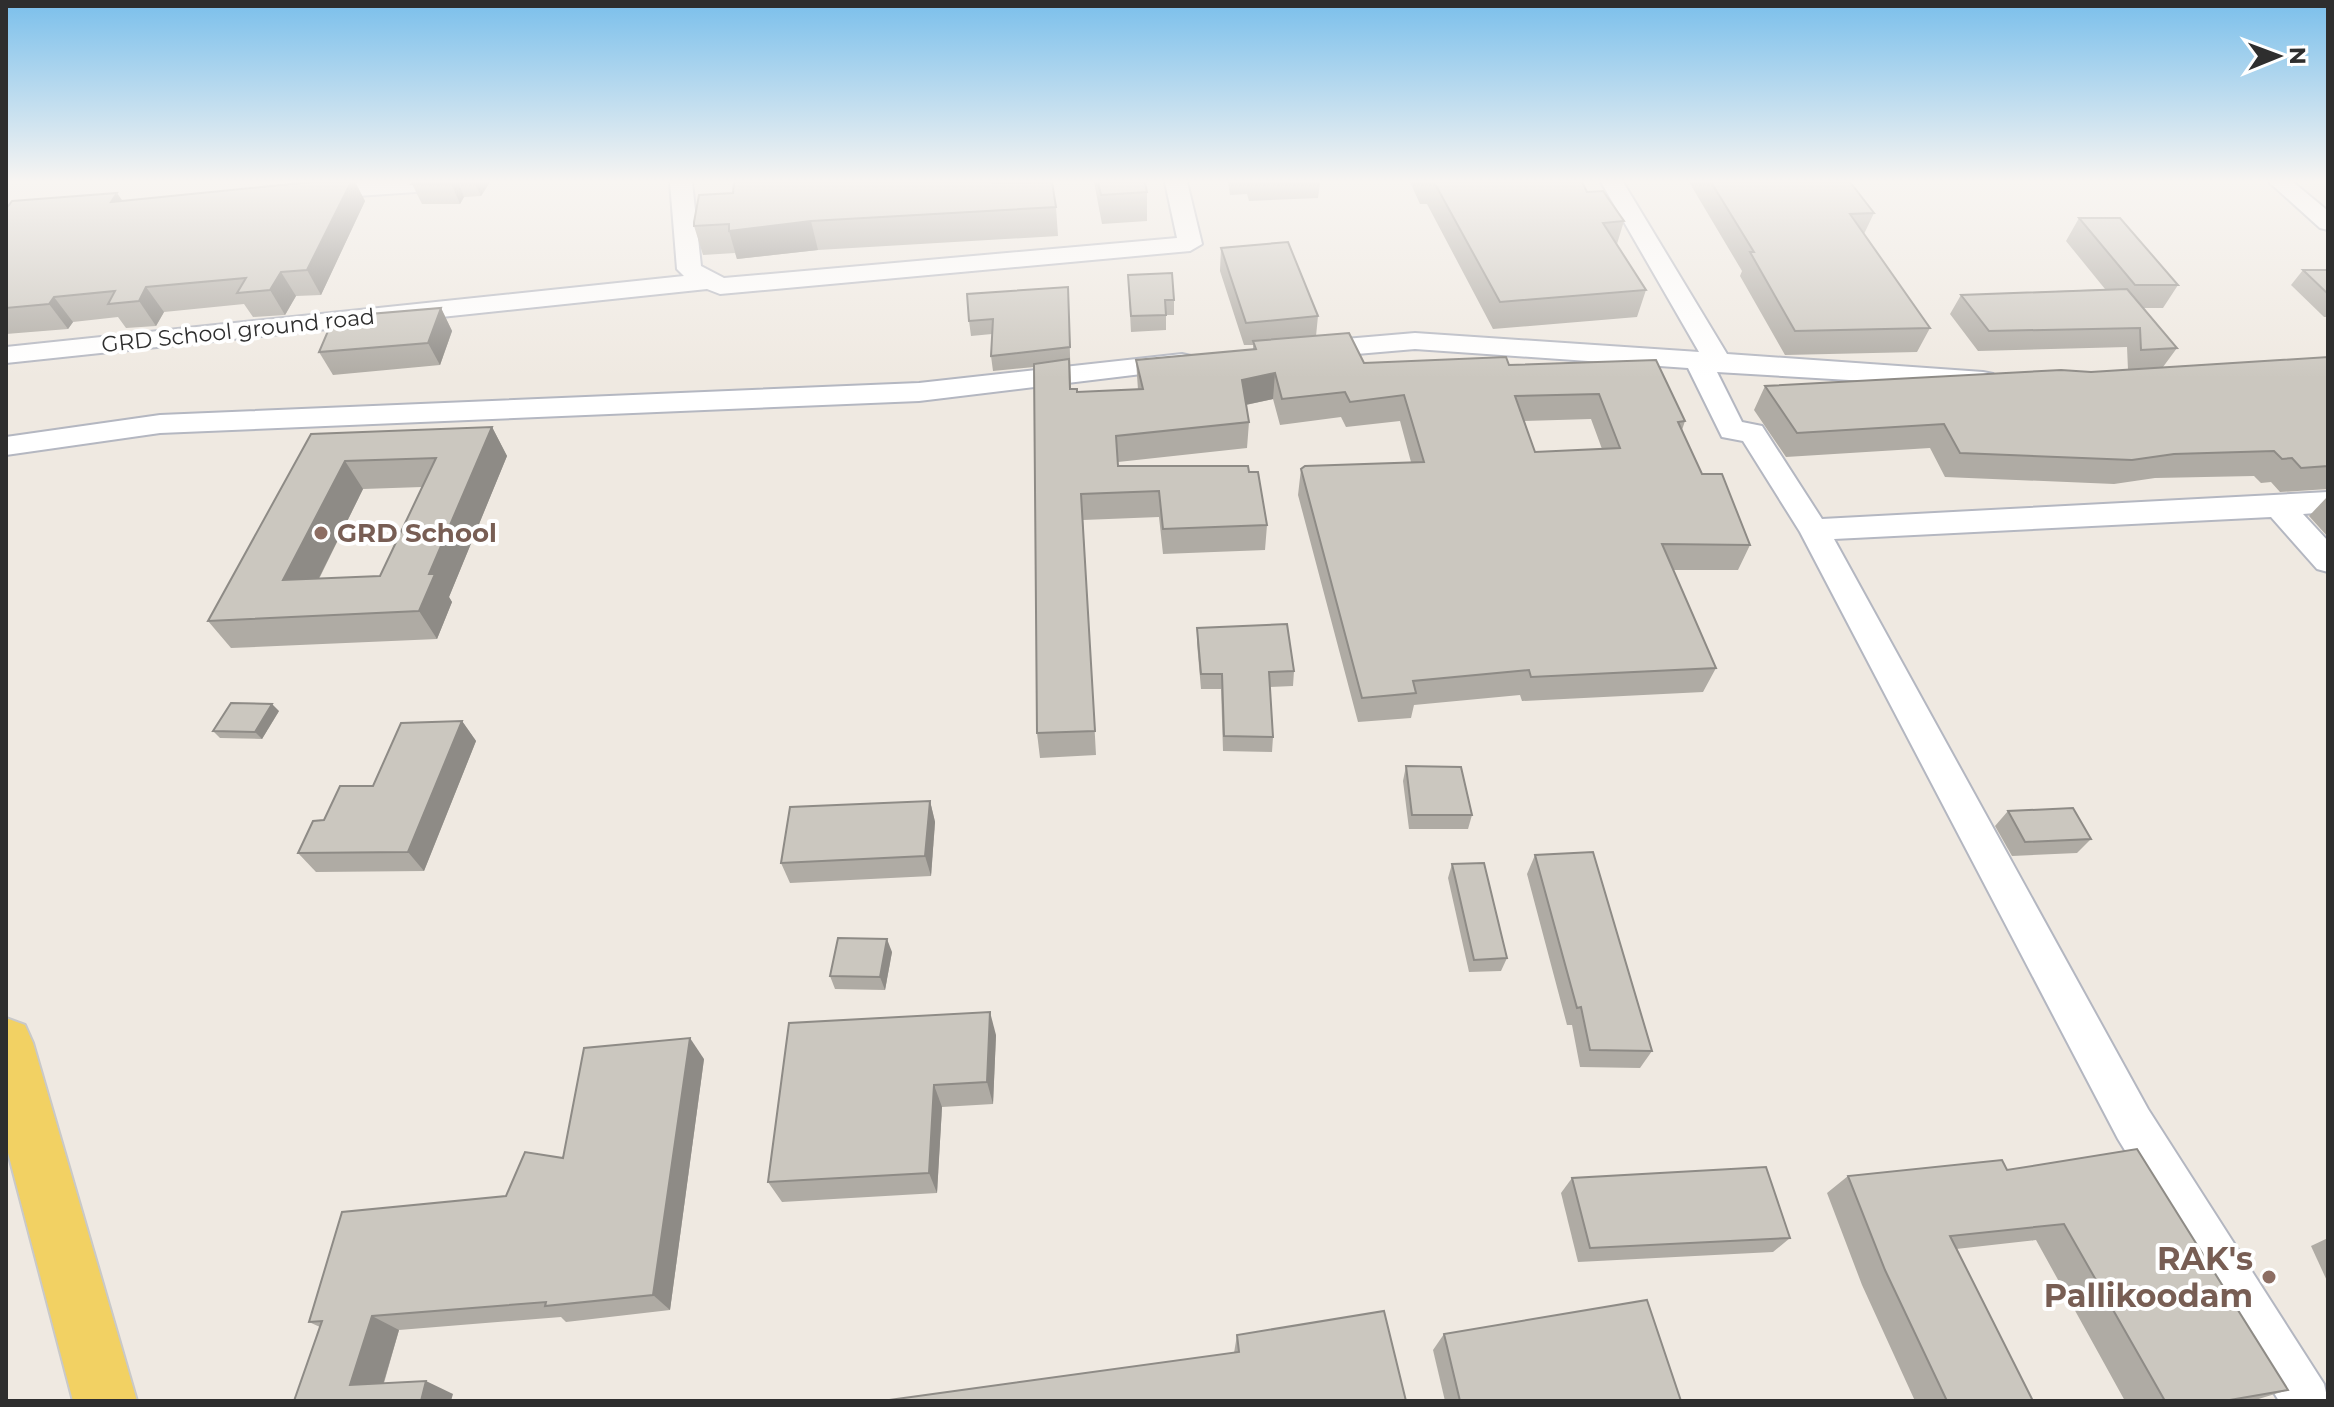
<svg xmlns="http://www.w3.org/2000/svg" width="2334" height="1407" font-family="Montserrat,sans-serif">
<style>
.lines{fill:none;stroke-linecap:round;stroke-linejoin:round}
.street-casing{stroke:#b4b7c1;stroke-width:4}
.primary-casing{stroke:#c9c9c9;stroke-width:4}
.street{fill:#fff;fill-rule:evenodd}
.primary{fill:#f2d163;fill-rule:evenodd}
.wall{fill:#afaba4;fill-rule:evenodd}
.shaded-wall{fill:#8e8b86}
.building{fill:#cbc7bf;stroke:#8e8b86;stroke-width:2;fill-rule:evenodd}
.education-dot{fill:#8d6e63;stroke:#fff;stroke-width:3}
.labels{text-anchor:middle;stroke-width:8;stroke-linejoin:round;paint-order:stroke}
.far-street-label{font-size:22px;fill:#2e2e2e;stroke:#fff}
.education-label{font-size:26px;font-weight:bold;fill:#785e54;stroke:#fff;text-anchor:start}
.near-education-label{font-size:32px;font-weight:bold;fill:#785e54;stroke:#fff;text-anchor:end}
</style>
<rect width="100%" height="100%" fill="#efe9e1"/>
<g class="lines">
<defs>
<g id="street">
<polygon points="366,182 471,182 460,189 313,199 301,192 313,185"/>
<polygon points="670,182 692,182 701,266 724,278 1177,238 1165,182 1187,182 1202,244 1190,251 720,294 707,289 6,363 6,347 684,276 677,269"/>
<polygon points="1601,182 1623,182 1727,354 1983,372 1993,374 1997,380 1993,386 1983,388 1717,372 1742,422 1762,426 1822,519 2328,492 2328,512 2303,514 2328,541 2328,572 2317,569 2271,517 1834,539 2148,1109 2324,1384 2328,1401 2279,1401 2118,1139 1800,532 1743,441 1722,437 1688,368 1415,349 1310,358 1301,356 1297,350 1301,344 1310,342 1415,333 1699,352"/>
<polygon points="2269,182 2293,182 2328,211 2328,230 2320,228"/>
<polygon points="1182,354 1191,356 1195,362 1191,368 919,401 160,433 6,455 6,437 160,415 919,383"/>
</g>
<polygon id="primary" points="6,1018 25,1025 33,1043 137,1401 73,1401 6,1145"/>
</defs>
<!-- street casing -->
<use href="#street" class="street-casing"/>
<!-- primary casing -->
<use href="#primary" class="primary-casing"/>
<!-- street -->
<use href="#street" class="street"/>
<!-- primary -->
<use href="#primary" class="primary"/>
</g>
<!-- wall -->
<g class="wall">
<polygon points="312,182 355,182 365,201 321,295 296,296 285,315 253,317 244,304 164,312 156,326 126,328 118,317 73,322 68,329 6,334 6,209 123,201"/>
<polygon points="414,182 490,182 481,196 464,197 460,204 422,204 412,184"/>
<polygon points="734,182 993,182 993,183 1056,207 1058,236 818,250 737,259 735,253 703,255 694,226 733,193"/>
<polygon points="1094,182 1145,182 1147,192 1147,221 1102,224"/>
<polygon points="1228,182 1320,182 1318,198 1249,201 1247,194 1230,195"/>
<polygon points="1410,182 1582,182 1587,192 1624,221 1617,244 1646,290 1637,317 1493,329 1427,204 1420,204"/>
<polygon points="1689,182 1850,182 1874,213 1864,234 1930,328 1917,352 1785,355 1740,276 1742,271"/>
<polygon points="2079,218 2178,285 2163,308 2143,308 2177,348 2163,367 2328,357 2328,489 2280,492 2271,482 2261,483 2254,476 2155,478 2114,484 1945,477 1930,448 1786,457 1754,410 1765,386 2128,370 2127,347 1978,351 1950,314 1961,295 2105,289 2066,241"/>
<path d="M1221,248l97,68 -2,20 48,27 145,2 176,56 -3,9 20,44 48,71 -12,25h-65l43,98 -13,24 -181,9 -2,-6 -106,10 -3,13 -53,4 -60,-227 3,-26 110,-7 -11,-41 -54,6 -5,-10 -61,8 -7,-26 -27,6 3,17 -2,26 -129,14v4l131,6 18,53 -2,25 -102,4 -4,-37 -76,3 13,235 -56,3 -3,-25 -3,-366 -41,4 -2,-15 1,-22 -21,2 -2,-15 99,-34 3,102 6,3 61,-2 -2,-30 117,-11v-4h-9l-24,-74zM1591,419l11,30 -67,3 -11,-31z"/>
<polygon points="2303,270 2328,270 2328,317 2324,317 2291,285"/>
<polygon points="1128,275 1174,300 1174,315 1166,315 1166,330 1131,332"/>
<polygon points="441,308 452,331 440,365 333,375 319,352"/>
<path d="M492,427l15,29 -58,141 3,5 -15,37 -206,9 -23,-27 103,-187zM422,487l-42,89 -61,3 44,-90z"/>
<polygon points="2328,496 2328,537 2309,516"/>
<polygon points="1197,628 1294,671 1293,686 1270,687 1273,737 1272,752 1223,751 1221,689 1201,689 1197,643"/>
<polygon points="279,711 262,739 220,738 213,731"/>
<polygon points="462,721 476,741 424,871 316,872 298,853 324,820"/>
<polygon points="1406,766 1472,815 1468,829 1409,829 1403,781"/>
<polygon points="930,801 935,822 931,876 790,883 781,863"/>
<polygon points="2008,811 2091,839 2077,853 2012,856 1995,826"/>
<polygon points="1535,855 1652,1051 1640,1068 1580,1067 1572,1025 1567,1025 1527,874"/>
<polygon points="1452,864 1507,958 1501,971 1469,972 1448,878"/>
<polygon points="892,952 885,990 835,989 830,976"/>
<polygon points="996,1035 993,1104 942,1107 937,1193 782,1202 768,1182"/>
<polygon points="704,1059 670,1310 566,1322 561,1317 399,1330 384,1383 453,1394 294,1401 320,1327 309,1322 506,1196"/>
<polygon points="2007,1170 2288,1390 2252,1401 2125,1401 2036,1240 1956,1249 2033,1401 1915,1401 1862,1285 1827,1193 1848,1176"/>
<polygon points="1572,1178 1790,1238 1773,1252 1578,1262 1561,1193"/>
<polygon points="2328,1238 2328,1283 2311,1246"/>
<polygon points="1444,1334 1681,1401 1445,1401 1433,1350"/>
<polygon points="1237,1335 1406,1401 1234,1353"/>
</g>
<!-- shaded-wall -->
<g class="shaded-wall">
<polygon points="351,182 355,182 365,201 321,295 307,270"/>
<polygon points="452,182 458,182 464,197 460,204 451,183"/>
<polygon points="474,182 490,182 481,196"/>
<polygon points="117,193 134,217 111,202"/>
<polygon points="811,221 818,250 737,259 729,231"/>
<polygon points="281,272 296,296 285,315 270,290"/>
<polygon points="146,287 164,312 156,326 139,301"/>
<polygon points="54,297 73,322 68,329 49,304"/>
<polygon points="441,308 452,331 440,365 428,343"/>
<polygon points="1275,373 1273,399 1240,406 1242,380"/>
<polygon points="492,427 507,456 449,597 452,602 437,639 419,611 429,574"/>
<polygon points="345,461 363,489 304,608 283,580"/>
<polygon points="272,704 279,711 262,739 255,732"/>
<polygon points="462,721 476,741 424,871 408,852"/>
<polygon points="930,801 935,822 931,876 925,856"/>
<polygon points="887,939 892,952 885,990 880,977"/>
<polygon points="990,1012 996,1035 993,1104 987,1082"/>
<polygon points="690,1038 704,1059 670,1310 653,1295"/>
<polygon points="934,1085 942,1107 937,1193 929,1173"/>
<polygon points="372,1316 399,1330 379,1398 350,1385"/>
<polygon points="426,1381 453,1394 451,1401 421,1401"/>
</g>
<!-- building -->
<g class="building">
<polygon points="312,182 351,182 307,270 281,272 270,290 237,293 246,278 146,287 139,301 108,304 115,291 54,297 49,304 6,308 6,209 12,201 117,193 111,202"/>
<polygon points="414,182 452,182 451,183 412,184"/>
<polygon points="734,182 992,182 992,183 1052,182 1056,207 811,221 729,231 729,224 694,226 694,222 699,195 733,193"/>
<polygon points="1098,182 1145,182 1147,192 1101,195"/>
<polygon points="1434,182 1582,182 1587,192 1603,191 1624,221 1603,223 1646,290 1500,302"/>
<polygon points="1711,182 1850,182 1874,213 1850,214 1930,328 1795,331 1750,252 1754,252"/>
<polygon points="2079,218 2120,218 2178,285 2135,285"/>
<polygon points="1288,242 1318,316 1246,323 1221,248"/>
<polygon points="2303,270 2328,270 2328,294"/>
<polygon points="1172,273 1174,300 1165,300 1166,315 1131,316 1128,275"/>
<polygon points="1068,287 1070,347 991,356 993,319 969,321 967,294"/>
<polygon points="2127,289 2177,348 2141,350 2140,328 1989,331 1961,295"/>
<polygon points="441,308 428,343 319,352 334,317"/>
<path d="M1349,333l15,30 142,-6 3,8 147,-5 29,61 -7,1 24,52h20l28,71 -88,-1 54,124 -185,9 -2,-7 -116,11 3,12 -54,5 -61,-229 4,-3 119,-4 -20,-67 -54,7 -5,-10 -63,7 -7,-26 -33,7 7,42 -133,14 2,30h130l1,6h9l9,53 -104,4 -4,-38 -78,3 14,237 -58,2 -3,-369 35,-5 1,30h7v3l66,-3 -7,-29 120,-11 -3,-8zM1599,394l21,54 -85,4 -20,-56z"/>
<polygon points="2328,357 2328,466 2301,468 2292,458 2282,459 2274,451 2174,454 2132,460 1960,453 1944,424 1797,433 1765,386 2061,370 2091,372"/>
<path d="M492,427l-63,147h6l-16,37 -211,10 103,-187zM436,458l-56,118 -97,4 62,-119z"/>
<polygon points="1287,624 1294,671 1269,672 1273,737 1224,736 1222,674 1201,674 1197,628"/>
<polygon points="231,703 272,704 255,732 213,731"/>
<polygon points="462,721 408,852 298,853 313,821 324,820 340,786 373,786 401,723"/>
<polygon points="1406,766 1461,767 1472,815 1412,815"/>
<polygon points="930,801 925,856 781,863 790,807"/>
<polygon points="2073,808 2091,839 2025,842 2008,811"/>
<polygon points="1593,852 1652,1051 1590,1050 1581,1007 1577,1008 1535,855"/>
<polygon points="1484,863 1507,958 1474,960 1452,864"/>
<polygon points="838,938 887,939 880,977 830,976"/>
<polygon points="990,1012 987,1082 934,1085 929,1173 768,1182 789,1023"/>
<polygon points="690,1038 653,1295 545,1306 546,1302 372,1316 350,1385 426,1381 421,1401 294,1401 322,1321 309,1322 342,1212 506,1196 525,1152 563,1158 584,1048"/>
<polygon points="2137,1149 2288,1390 2224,1401 2165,1401 2064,1224 1950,1236 2033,1401 1947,1401 1885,1270 1848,1176 2002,1160 2007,1170"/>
<polygon points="1766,1167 1790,1238 1590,1248 1572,1178"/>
<polygon points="1647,1300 1681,1401 1460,1401 1444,1334"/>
<polygon points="1384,1311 1406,1401 882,1401 1239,1352 1237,1335"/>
</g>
<!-- sky -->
<linearGradient id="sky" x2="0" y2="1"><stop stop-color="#7abfeb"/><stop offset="0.48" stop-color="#f8f5f2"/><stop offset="1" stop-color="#f8f5f2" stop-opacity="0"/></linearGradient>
<rect width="2334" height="378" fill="url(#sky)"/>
<!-- markers -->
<g class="education-dot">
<circle cx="321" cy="533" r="8"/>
<circle cx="2269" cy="1277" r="8"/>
</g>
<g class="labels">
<!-- far-street labels -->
<g class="far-street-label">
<text transform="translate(238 330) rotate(-6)" y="8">GRD School ground road</text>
</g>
<!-- education labels -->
<g class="education-label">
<text x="337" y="542">GRD School</text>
</g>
<!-- near-education labels -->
<g class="near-education-label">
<text x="2253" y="1270">RAK's<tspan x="2253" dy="37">Pallikoodam</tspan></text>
</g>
</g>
<!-- border -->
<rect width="2334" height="1407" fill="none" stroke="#2e2e2e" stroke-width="16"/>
<!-- north arrow -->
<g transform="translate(2278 56) rotate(89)" stroke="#ffffff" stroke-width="6" paint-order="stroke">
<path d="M0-6L14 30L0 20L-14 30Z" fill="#2e2e2e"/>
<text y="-12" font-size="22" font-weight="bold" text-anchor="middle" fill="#2e2e2e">N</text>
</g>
</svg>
